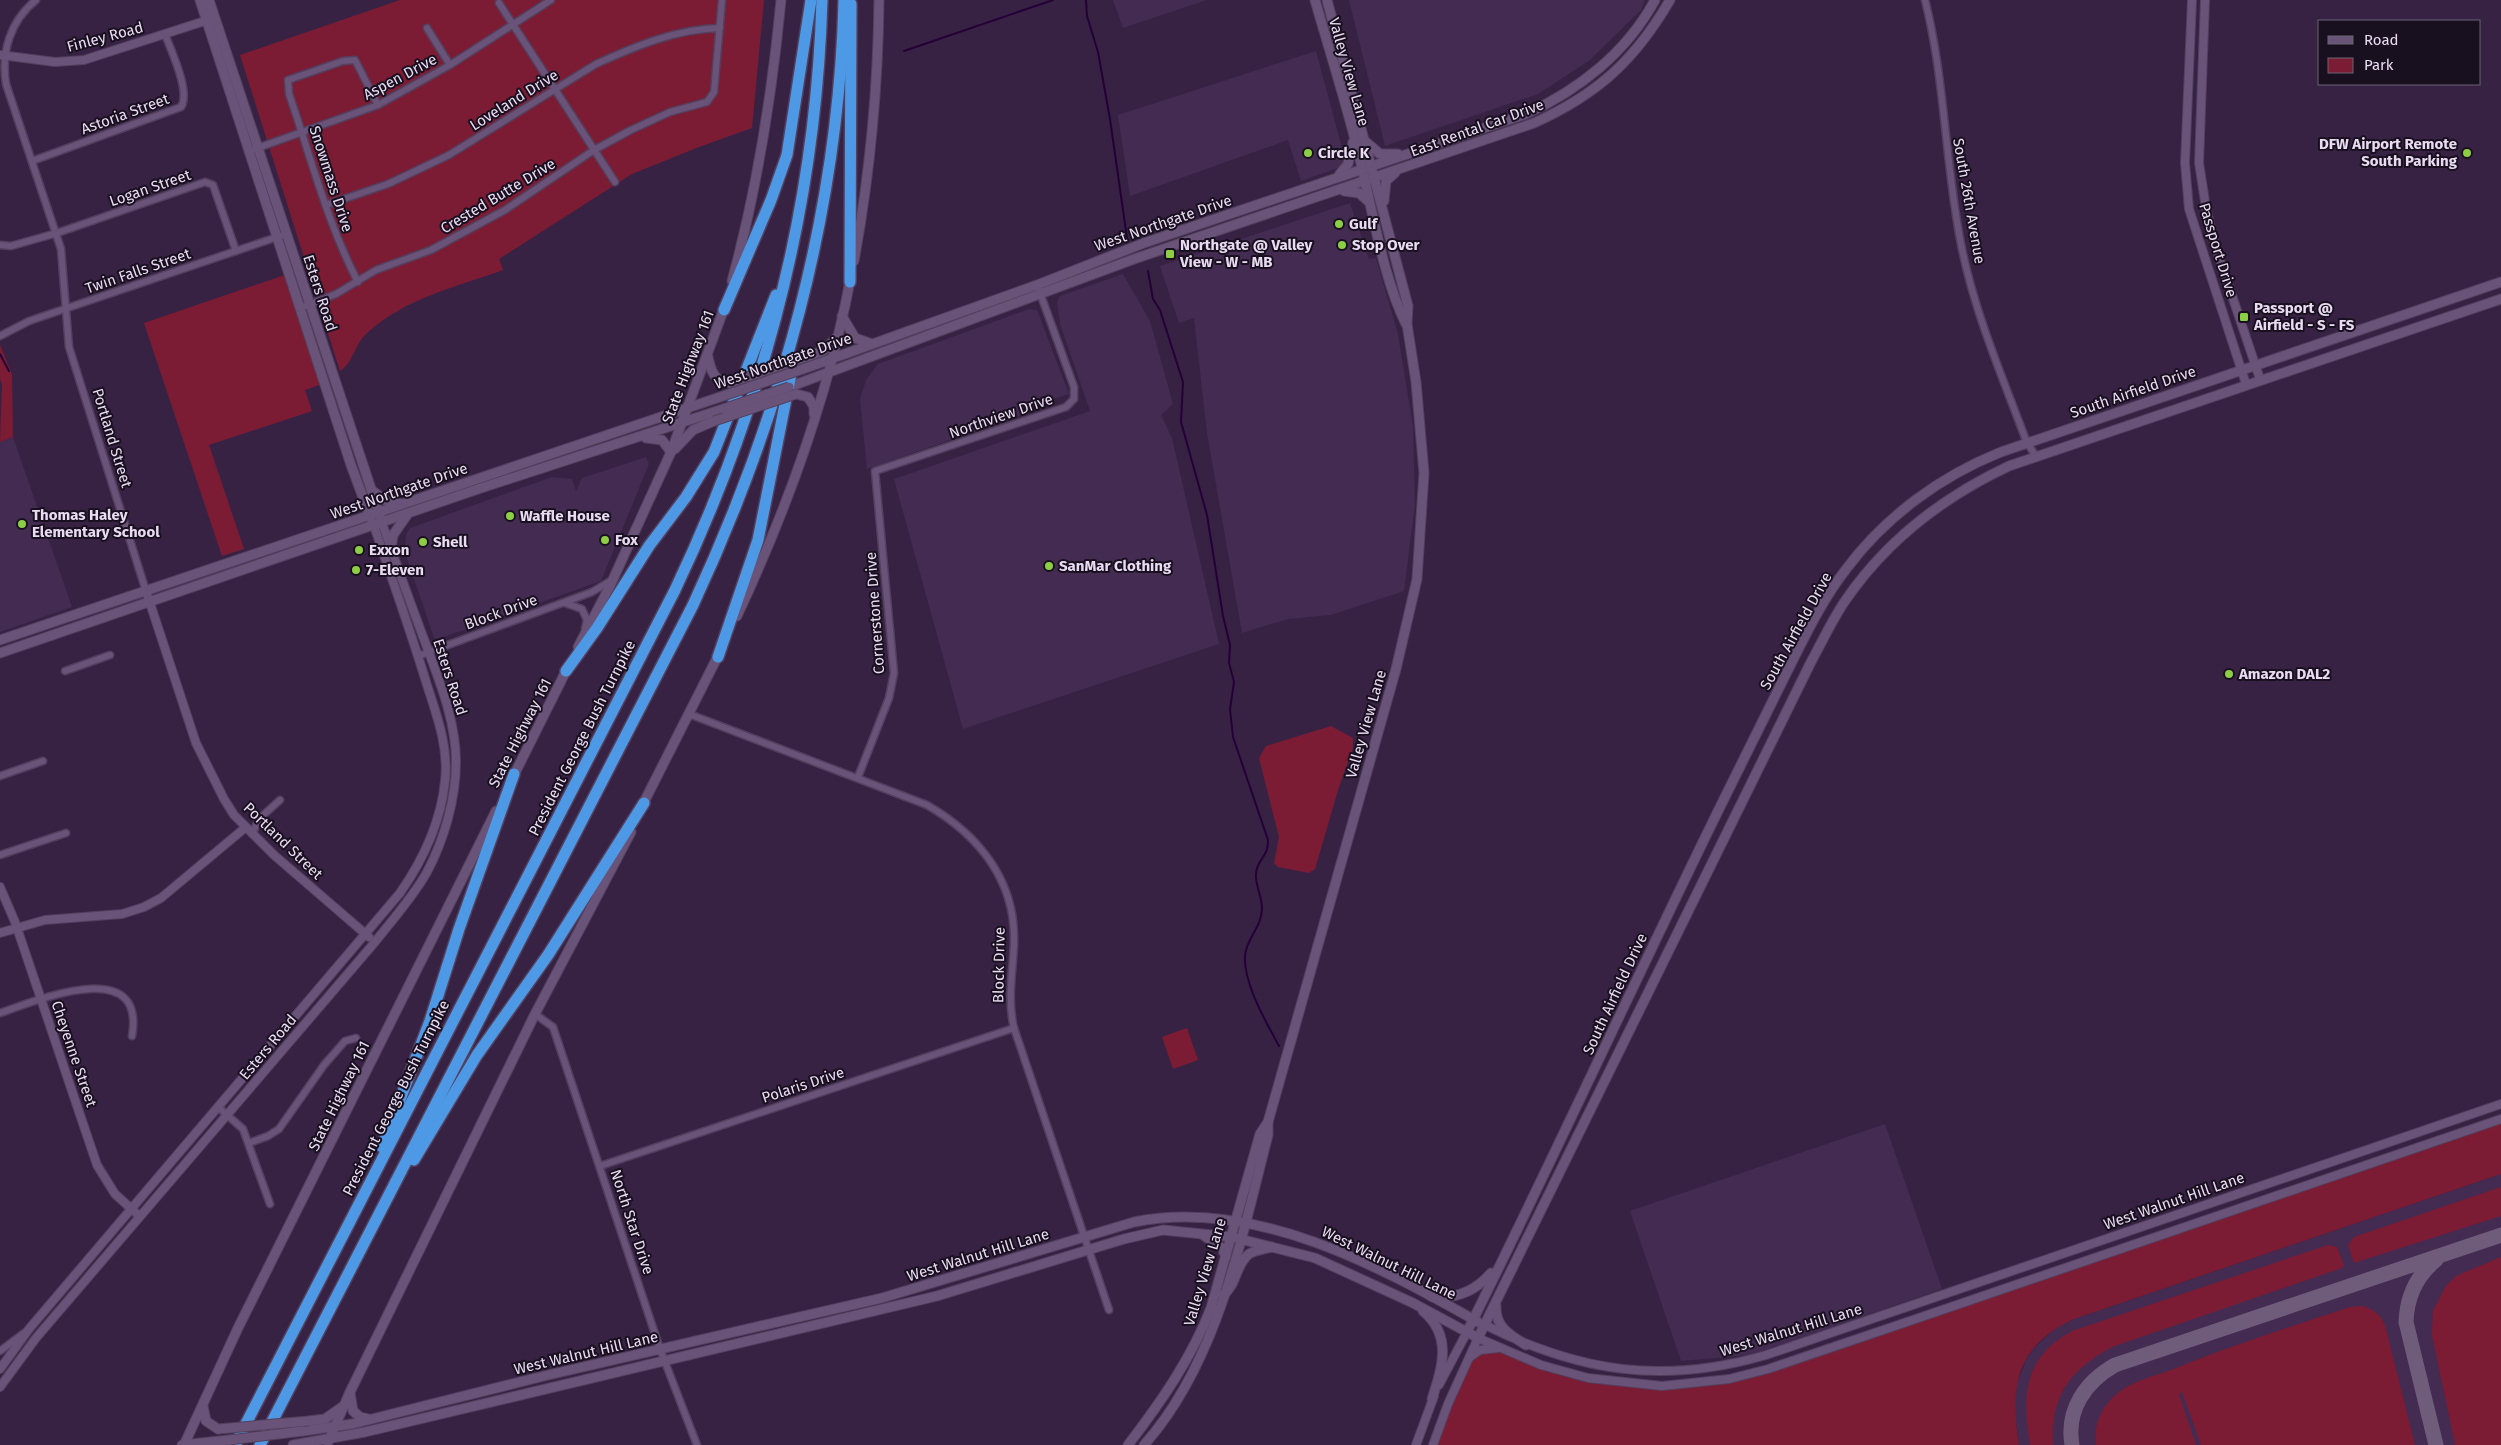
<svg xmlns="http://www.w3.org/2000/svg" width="2501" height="1445" font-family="'Fira Sans',sans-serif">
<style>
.built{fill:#432b52}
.green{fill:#7c1c34}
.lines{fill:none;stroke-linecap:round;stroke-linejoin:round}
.stream{stroke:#250038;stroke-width:2}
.taxiway{stroke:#6e5c7a;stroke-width:15}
.minor-casing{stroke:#53405e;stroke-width:9}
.tertiary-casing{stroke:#53405e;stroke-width:10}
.secondary-casing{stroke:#53405e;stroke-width:11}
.motorway-casing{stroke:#53405e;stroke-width:14}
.minor{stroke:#6a5379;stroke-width:6}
.tertiary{stroke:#6a5379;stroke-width:8}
.secondary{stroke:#6a5379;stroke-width:9}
.motorway{stroke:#4e99e6;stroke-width:11}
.secondary-bridge-casing{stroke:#53405e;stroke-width:11;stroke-linecap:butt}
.secondary-bridge{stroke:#6a5379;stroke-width:9}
.poi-dot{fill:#8dce44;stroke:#19101f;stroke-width:2}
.labels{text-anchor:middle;stroke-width:4;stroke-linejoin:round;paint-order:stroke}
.street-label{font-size:15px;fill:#e9dcf2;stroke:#19101f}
.poi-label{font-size:15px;font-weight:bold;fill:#e9dcf2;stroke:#19101f;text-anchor:start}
</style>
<rect width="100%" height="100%" fill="#372244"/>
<!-- built -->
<g class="built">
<polygon points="1113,0 1207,0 1123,28"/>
<polygon points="1349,0 1645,0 1641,10 1590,60 1538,94 1385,146"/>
<polygon points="1316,51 1345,159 1341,167 1301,181 1288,140 1130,196 1118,115"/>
<polygon points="1350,203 1369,259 1376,258 1398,334 1413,427 1415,505 1404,591 1331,615 1288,619 1242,633 1207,433 1194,318 1179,323 1160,266"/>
<polygon points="1123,274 1150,321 1173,404 1161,415 1172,438 1219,644 963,729 894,479 1090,411 1060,324 1057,302 1060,296"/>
<polygon points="1029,309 1037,310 1069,394 1050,400 1022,415 867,469 860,399 866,380 878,364"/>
<polygon points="13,437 72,607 0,632 0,442"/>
<polygon points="646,457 649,464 601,581 438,639 434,638 407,558 405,545 406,534 410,528 552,477 572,479 576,491 582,478"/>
<polygon points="1885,1124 1942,1289 1750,1355 1681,1361 1630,1211"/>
<polygon points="2501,1174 2501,1445 2019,1445 2014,1406 2017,1383 2027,1358 2035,1347 2056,1328 2074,1319"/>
</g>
<!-- green -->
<g class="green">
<path d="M400,0h364l-12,128 -53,19 -67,27 -133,85 4,11c-47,17 -100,29 -137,64 -11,10 -13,29 -26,37l-100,-316z"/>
<polygon points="285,275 322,384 305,390 312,411 209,445 244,549 222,556 144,323"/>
<polygon points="0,345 12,374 13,437 0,442 2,384 0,379"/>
<polygon points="1331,726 1353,738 1353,748 1339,787 1315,869 1309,873 1278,867 1274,863 1279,837 1259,758 1266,746"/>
<polygon points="1187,1028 1198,1060 1173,1069 1162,1037"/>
<path d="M2501,1123v51l-427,145c-59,28 -64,67 -55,126h-583c8,-20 26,-77 42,-89 17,-14 61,8 79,14 63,21 108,21 173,12z"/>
<polygon points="2501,1187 2501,1216 2354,1263 2348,1245 2354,1237"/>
<path d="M2328,1245l9,2 7,19 -2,2 -230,79c-43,24 -61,48 -59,98h-23c-8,-50 -7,-87 42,-114z"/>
<polygon points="2501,1257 2501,1445 2455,1445 2432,1335 2433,1310 2446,1286 2456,1276"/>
<path d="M2362,1306c12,3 18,8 23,19l30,120h-214l-19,-53 -3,2 17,51h-100c-3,-21 6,-40 23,-53 14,-11 35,-16 52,-22 59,-24 119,-43 179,-63z"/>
</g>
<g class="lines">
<!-- stream -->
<g class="stream">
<polyline points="1086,0 1087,16 1098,52 1110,119 1127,238"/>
<polyline points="904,51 1053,0"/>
<path d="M1148,271l5,28 7,11 23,72 -2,40 26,93 16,101 7,29 -1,18 5,19 -4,27 3,28 35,103c1,17 -12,20 -12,34 -1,11 6,22 6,34 0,17 -12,27 -16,42 -7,26 21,74 33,96"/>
<polyline points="0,354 9,371"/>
</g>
<!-- taxiway -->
<g class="taxiway">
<path d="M2072,1445c-6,-35 13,-63 43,-80l386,-130"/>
<path d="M2436,1445l-30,-123c1,-26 10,-46 30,-62"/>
</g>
<defs>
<g id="minor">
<path d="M36,0c-26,21 -35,52 -30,84l55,165 8,98 77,244"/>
<path d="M1925,0c20,79 20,164 36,244 13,68 42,134 66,199l9,13"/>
<polyline points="499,3 615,182"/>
<polyline points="427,28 450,65"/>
<polyline points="249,151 378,105 450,65 551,0"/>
<path d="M32,161l149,-54c10,-15 -10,-56 -16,-73"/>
<path d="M326,205l62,-21 61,-29 147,-91c40,-18 80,-35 124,-36"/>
<polyline points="0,245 11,246 57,233 205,182 213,185 236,251"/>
<path d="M358,282c-31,-59 -47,-125 -69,-188l-1,-14 55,-19 12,-1 23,45"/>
<polyline points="300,308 336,294 376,270 431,250 505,210 594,150 631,130 670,112 707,102 714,92 722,0"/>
<polyline points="0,336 29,321 286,234"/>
<polyline points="565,603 582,609 587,620 585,629"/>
<polyline points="418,656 592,592 612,580"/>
<polyline points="65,671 110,655"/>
<path d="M689,714l238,91c52,30 89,76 87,138 -1,29 -7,56 0,85l95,282"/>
<polyline points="0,776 43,761"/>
<polyline points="858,777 889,698 894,673 875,471 1066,407 1074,399 1074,387 1039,290"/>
<polyline points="252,834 259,819 280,800"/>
<polyline points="0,855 66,833"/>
<path d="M0,1013c38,-13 146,-58 132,23"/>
<polyline points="535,1014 553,1027 660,1349 697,1445"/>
<polyline points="218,1107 243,1129 270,1204"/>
<polyline points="249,1143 268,1136 279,1129 324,1065 345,1041 356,1038"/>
<polyline points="600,1166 1014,1028"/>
<polyline points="0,1351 24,1333"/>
</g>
<g id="tertiary">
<polyline points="2192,0 2185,163 2189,209 2246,384"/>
<polyline points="2205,0 2199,163 2206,208 2217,251 2260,379"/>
<polyline points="0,55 55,62 84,60 211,19"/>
<polyline points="146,591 196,743 224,799 234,815 274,855 369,937"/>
<polyline points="0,887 15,922 97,1165 115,1194 136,1213"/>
<polyline points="0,933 45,920 122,914 144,907 161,898 246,827"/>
<path d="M1485,1325c95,47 178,60 281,30l735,-251"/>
<polyline points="1470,1357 1480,1350 1498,1348"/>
<path d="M0,1369l29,-40 371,-436c23,-33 41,-72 45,-112 4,-33 -8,-65 -18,-96 -16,-53 -35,-106 -53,-159"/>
<polyline points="1439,1385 1467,1332"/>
<path d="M0,1387l36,-49 339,-396c18,-23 38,-45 52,-70 17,-32 29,-73 29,-110 0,-41 -17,-82 -31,-120 -15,-40 -29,-79 -43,-119"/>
<polyline points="1416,1445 1434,1396"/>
<polyline points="1433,1445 1448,1404 1478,1338 1541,1365 1588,1378 1662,1386 1729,1379 1768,1369 1901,1324 2501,1119"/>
</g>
<g id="secondary">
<polyline points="200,0 351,465 371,519"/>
<polyline points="209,0 380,516"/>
<path d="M1315,0c17,60 37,120 50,181 10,44 21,103 41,143"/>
<polyline points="1366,142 1380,154 1398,154"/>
<polyline points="1339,175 1348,164 1353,142"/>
<polyline points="1344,191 1359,193 1369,202"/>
<polyline points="1384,201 1386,181 1395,173"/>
<path d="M854,261c16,-87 24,-173 25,-261"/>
<path d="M732,281c25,-92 40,-186 49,-281"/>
<polyline points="842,316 855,338 872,344"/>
<polyline points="809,356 823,351 837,337"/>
<path d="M708,357c3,14 6,24 21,26"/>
<path d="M803,369l234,-84 107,-42 382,-129c53,-24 101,-62 129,-114"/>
<path d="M789,387l345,-128 400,-136c64,-29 101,-63 136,-123"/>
<polyline points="796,394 808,397 814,407 814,414"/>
<polyline points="646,438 662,440 671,452"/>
<polyline points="675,449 693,430 714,421"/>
<polyline points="371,490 385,500 402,504"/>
<polyline points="391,550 393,535 407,515"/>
<path d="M737,616c51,-109 92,-222 114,-340"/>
<polyline points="0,640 726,395"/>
<polyline points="578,647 610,586 671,452 725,306"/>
<polyline points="0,653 478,489 723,409"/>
<polyline points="512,779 569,665"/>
<polyline points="641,808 720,652"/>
<polyline points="1203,1235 1222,1248 1226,1257"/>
<path d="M1223,1295c14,-10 12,-30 26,-41 6,-4 16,-5 23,-7"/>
<path d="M1432,1297c24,2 43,-5 59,-24"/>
<path d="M1496,1306c-1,21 14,29 30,39"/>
<path d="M1423,1311c30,25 19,57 9,88"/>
<path d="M1467,1332c87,-174 168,-352 254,-527 21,-42 42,-85 63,-127 19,-38 37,-77 63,-110 39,-52 94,-92 154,-116l500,-170"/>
<polyline points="350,1393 353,1411 360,1417 369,1419"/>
<polyline points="203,1406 206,1421 218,1429"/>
<polyline points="309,1421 325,1419 342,1407"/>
<path d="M303,1431l49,-7 192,-48 338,-78 252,-76c120,-24 243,43 344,100"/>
<polyline points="328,1442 350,1392 535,1014 631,832"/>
<polyline points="182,1445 229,1440"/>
<polyline points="184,1445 238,1328 496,811"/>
<path d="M293,1445l72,-13 572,-136 187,-57 39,-9 69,7 83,21 98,45 65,35 333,-676c11,-20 21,-42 34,-61 41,-60 98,-104 164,-135l492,-167"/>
<path d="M1128,1445c33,-43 63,-86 83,-137l49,-174 8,-12 128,-453 21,-90 7,-106 -8,-91 -9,-58 1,-18 -81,-306"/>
<path d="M1144,1445c74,-83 97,-206 124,-310v-13"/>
</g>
<g id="motorway">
<polyline points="850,282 851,4"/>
<polyline points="724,310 771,200 787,155 811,0"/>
<polyline points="718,657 758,540 793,364"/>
<polyline points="566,671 597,628 649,546 686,497 714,452 776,295"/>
<polyline points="382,1147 430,1021 459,929 514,774"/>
<polyline points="414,1160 477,1055 548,955 644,803"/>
<path d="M235,1445l440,-855c88,-185 141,-384 147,-590"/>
<path d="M260,1445l433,-840c88,-189 146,-395 151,-605"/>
</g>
</defs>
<!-- minor casing -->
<use href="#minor" class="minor-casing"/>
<!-- tertiary casing -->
<use href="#tertiary" class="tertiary-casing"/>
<!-- secondary casing -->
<use href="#secondary" class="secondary-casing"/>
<!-- motorway casing -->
<use href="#motorway" class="motorway-casing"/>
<!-- minor -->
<use href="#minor" class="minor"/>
<!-- tertiary -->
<use href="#tertiary" class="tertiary"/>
<!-- secondary -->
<use href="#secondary" class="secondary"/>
<!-- motorway -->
<use href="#motorway" class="motorway"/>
<defs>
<g id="secondary-bridge">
<polyline points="729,383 809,356"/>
<polyline points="726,395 803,369"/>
<polyline points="723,409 789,387"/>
<polyline points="714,421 796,394"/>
<polyline points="218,1429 309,1421"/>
<polyline points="229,1440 303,1431"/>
</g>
</defs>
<!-- secondary-bridge casing -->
<use href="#secondary-bridge" class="secondary-bridge-casing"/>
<!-- secondary-bridge -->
<use href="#secondary-bridge" class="secondary-bridge"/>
</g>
<!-- markers -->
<g class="poi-dot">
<circle cx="1308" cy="153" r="5"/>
<circle cx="2467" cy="153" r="5"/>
<circle cx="1339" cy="224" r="5"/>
<circle cx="1342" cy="245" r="5"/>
<rect x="1165" y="249" width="10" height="10" rx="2.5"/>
<rect x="2239" y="312" width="10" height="10" rx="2.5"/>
<circle cx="510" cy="516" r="5"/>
<circle cx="22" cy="524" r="5"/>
<circle cx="605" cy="540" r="5"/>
<circle cx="423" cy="542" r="5"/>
<circle cx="359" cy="550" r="5"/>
<circle cx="1049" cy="566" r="5"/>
<circle cx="356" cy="570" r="5"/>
<circle cx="2229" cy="674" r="5"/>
</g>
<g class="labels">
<!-- street labels -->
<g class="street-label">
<text transform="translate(105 37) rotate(-15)" y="5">Finley Road</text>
<text transform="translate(1349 72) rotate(74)" y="5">Valley View Lane</text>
<text transform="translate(400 77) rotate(-28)" y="5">Aspen Drive</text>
<text transform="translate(514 100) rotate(-32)" y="5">Loveland Drive</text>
<text transform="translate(125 114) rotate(-20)" y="5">Astoria Street</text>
<text transform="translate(1477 128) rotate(-20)" y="5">East Rental Car Drive</text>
<text transform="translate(331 179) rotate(72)" y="5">Snowmass Drive</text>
<text transform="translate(150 188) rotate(-19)" y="5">Logan Street</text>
<text transform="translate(498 196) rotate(-31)" y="5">Crested Butte Drive</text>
<text transform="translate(1969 201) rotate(80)" y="5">South 26th Avenue</text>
<text transform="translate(1163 223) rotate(-19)" y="5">West Northgate Drive</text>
<text transform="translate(2218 250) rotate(73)" y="5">Passport Drive</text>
<text transform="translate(138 271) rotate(-19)" y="5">Twin Falls Street</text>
<text transform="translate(320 293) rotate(72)" y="5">Esters Road</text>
<text transform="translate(783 361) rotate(-19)" y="5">West Northgate Drive</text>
<text transform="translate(688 367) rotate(-69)" y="5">State Highway 161</text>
<text transform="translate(2133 392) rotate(-19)" y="5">South Airfield Drive</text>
<text transform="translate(1001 416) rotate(-19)" y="5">Northview Drive</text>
<text transform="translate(112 438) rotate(73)" y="5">Portland Street</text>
<text transform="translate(399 491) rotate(-19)" y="5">West Northgate Drive</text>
<text transform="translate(501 612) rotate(-20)" y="5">Block Drive</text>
<text transform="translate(875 613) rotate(-94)" y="5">Cornerstone Drive</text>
<text transform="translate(1796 631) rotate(-61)" y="5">South Airfield Drive</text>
<text transform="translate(450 677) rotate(72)" y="5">Esters Road</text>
<text transform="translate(1366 724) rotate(-74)" y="5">Valley View Lane</text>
<text transform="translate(520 733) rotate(-63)" y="5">State Highway 161</text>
<text transform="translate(582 738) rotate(-63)" y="5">President George Bush Turnpike</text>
<text transform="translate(283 841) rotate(44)" y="5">Portland Street</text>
<text transform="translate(999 965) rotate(-89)" y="5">Block Drive</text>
<text transform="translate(1615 994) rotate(-65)" y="5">South Airfield Drive</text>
<text transform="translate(268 1047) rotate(-50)" y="5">Esters Road</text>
<text transform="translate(74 1054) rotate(71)" y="5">Cheyenne Street</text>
<text transform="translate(803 1085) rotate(-18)" y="5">Polaris Drive</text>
<text transform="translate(339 1096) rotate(-64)" y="5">State Highway 161</text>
<text transform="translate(396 1098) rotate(-63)" y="5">President George Bush Turnpike</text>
<text transform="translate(2174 1201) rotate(-19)" y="5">West Walnut Hill Lane</text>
<text transform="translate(632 1222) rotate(72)" y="5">North Star Drive</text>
<text transform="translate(978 1255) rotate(-17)" y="5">West Walnut Hill Lane</text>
<text transform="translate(1389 1263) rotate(26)" y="5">West Walnut Hill Lane</text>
<text transform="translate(1205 1272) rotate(-73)" y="5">Valley View Lane</text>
<text transform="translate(1791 1330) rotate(-17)" y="5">West Walnut Hill Lane</text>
<text transform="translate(586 1353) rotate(-13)" y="5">West Walnut Hill Lane</text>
</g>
<!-- poi labels -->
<g class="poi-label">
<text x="2457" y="149" text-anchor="end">DFW Airport Remote<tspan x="2457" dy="17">South Parking</tspan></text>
<text x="1318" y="158">Circle K</text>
<text x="1349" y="229">Gulf</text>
<text x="1180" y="250">Northgate @ Valley<tspan x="1180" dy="17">View - W - MB</tspan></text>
<text x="1352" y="250">Stop Over</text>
<text x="2254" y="313">Passport @<tspan x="2254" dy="17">Airfield - S - FS</tspan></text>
<text x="32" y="520">Thomas Haley<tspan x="32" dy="17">Elementary School</tspan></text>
<text x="520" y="521">Waffle House</text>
<text x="615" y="545">Fox</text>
<text x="433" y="547">Shell</text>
<text x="369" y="555">Exxon</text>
<text x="1059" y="571">SanMar Clothing</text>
<text x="366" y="575">7-Eleven</text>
<text x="2239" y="679">Amazon DAL2</text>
</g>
</g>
<!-- legend -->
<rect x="2318" y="20" width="162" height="65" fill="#19101f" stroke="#6c6273"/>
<rect x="2328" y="36" width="25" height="8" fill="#6a5379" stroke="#6c6273"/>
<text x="2364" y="45" font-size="15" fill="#e9dcf2">Road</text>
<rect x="2328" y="58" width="25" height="15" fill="#7c1c34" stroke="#6c6273"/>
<text x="2364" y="70" font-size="15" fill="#e9dcf2">Park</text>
</svg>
